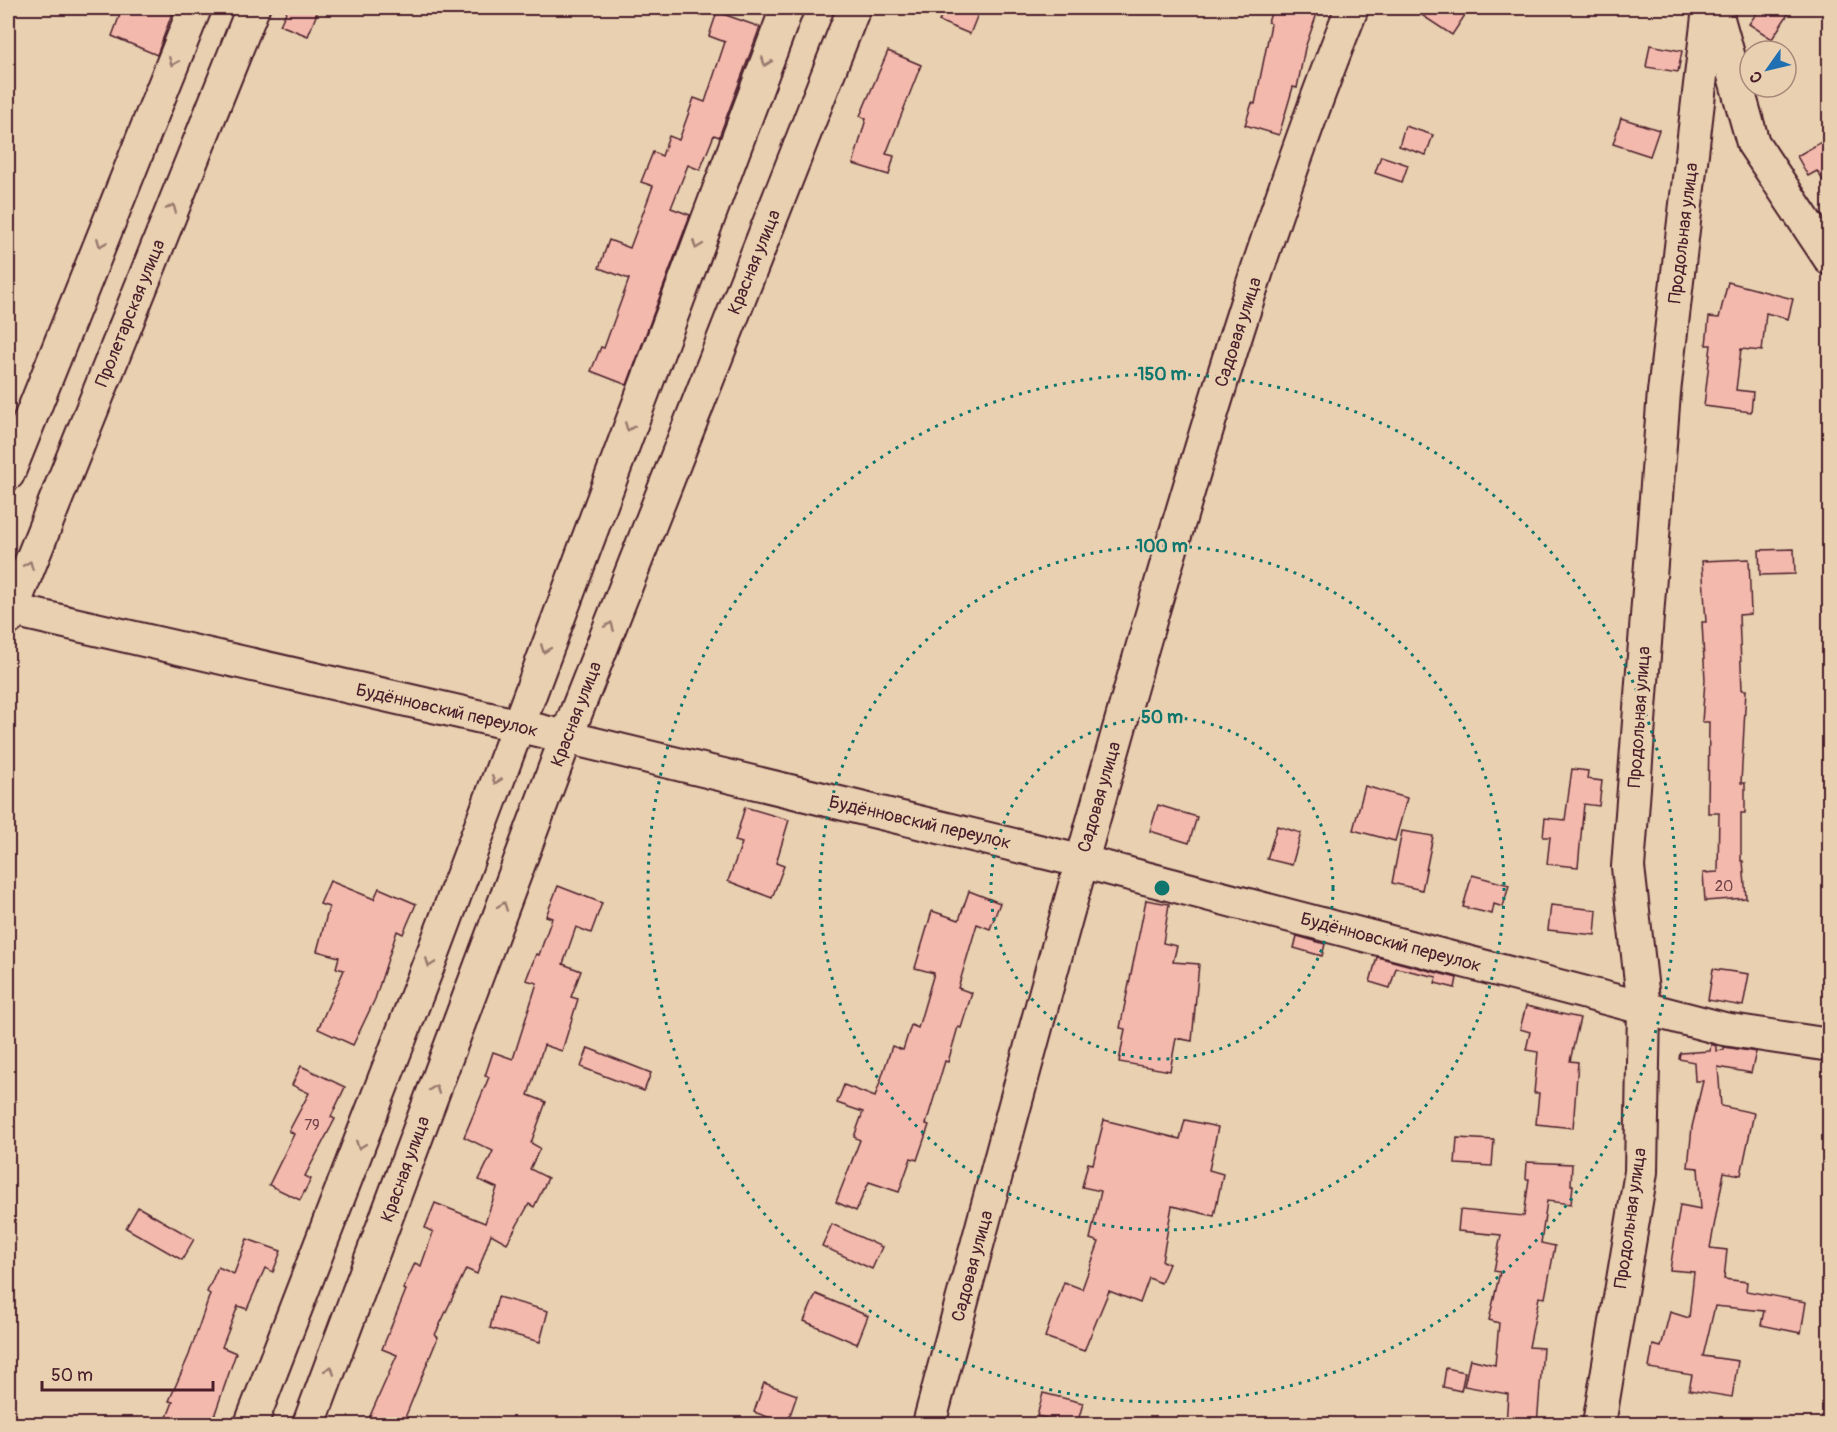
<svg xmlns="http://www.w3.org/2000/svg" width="1837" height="1432" font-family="Pangolin,sans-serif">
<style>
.building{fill:#f4b9ad;stroke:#4a1f2b;stroke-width:1.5}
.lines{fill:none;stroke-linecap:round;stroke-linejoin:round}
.minor-casing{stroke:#4a1f2b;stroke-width:36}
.minor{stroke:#e8d0b0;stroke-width:32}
.oneway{stroke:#99786e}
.ring{fill:none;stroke:#0f766e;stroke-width:3;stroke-dasharray:3 6}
.labels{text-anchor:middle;stroke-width:4.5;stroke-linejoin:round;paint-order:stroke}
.number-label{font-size:15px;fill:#74464c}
.street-label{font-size:18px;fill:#4a1f2b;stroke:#e8d0b0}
.centre{fill:#0f766e;stroke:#e8d0b0;stroke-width:3}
.ring-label{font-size:18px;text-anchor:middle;font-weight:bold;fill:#0f766e;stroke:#e8d0b0;stroke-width:4.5;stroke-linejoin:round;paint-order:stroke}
</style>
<rect width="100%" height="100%" fill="#e8d0b0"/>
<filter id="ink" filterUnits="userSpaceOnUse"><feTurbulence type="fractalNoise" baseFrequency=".0167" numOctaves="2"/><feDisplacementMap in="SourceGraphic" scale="12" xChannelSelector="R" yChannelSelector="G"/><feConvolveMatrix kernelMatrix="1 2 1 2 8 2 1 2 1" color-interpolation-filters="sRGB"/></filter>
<g filter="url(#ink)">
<!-- building -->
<g class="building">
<polygon points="132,8 174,8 157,55 112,36 122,9 130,13"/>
<polygon points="288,8 319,8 308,36 280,25"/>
<polygon points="945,8 964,8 978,14 970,34 939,21"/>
<polygon points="1273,8 1319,8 1305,48 1297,88 1293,87 1279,135 1245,125 1252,103 1255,104 1271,24 1268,22"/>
<polygon points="1411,8 1453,8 1465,15 1452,35"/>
<polygon points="1760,8 1792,8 1772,39 1749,24"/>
<polygon points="717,12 760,27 719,137 714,135 700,170 688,165 671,208 690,215 627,385 591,371 601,347 604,348 629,279 599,268 609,240 630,248 653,186 641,182 653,152 662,156 669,136 679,140 694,98 705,102 725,42 709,36"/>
<polygon points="1650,45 1682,51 1678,72 1646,67"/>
<polygon points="888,51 921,65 886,154 894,156 889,175 853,164 866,119 860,116"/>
<polygon points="1621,118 1659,130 1650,156 1613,144"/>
<polygon points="1405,126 1433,135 1426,155 1399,146"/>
<polygon points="1830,137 1830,191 1817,171 1808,176 1797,156"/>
<polygon points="1381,156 1408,165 1402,182 1375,173"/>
<polygon points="1728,282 1793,299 1788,319 1766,313 1762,351 1741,349 1736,390 1753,392 1751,412 1704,406 1711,345 1706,345 1709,317 1719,318"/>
<polygon points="1794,549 1795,574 1760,575 1759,550"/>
<polygon points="1749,559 1751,614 1739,615 1742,690 1746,690 1741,783 1745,783 1745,813 1741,813 1741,861 1743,861 1746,898 1705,901 1703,873 1718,872 1719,813 1708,813 1709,722 1702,722 1705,680 1702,622 1706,622 1702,561"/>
<polygon points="1572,769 1588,771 1587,779 1602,781 1599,806 1584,804 1578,867 1547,864 1550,837 1543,837 1545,818 1565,820"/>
<polygon points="1365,786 1407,798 1395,841 1353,830"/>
<polygon points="1158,805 1197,817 1189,843 1150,831"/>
<polygon points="745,807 789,820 776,863 784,866 772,898 728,881 742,843 735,841"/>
<polygon points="1277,826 1301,833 1292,865 1267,859"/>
<polygon points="1402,831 1433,836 1422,890 1392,883"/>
<polygon points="1472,875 1509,885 1503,907 1494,904 1492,914 1463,907"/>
<polygon points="330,881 374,899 379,888 416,904 403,934 397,931 375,999 353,1045 318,1029 344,970 336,968 339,957 317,951 329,907 320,904"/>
<polygon points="558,886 602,903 591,933 576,927 563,964 581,971 571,997 578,999 562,1051 544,1045 528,1095 546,1102 531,1143 540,1148 530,1169 548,1178 534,1207 529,1204 507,1243 491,1234 477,1274 466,1269 435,1335 438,1337 402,1425 366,1425 397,1355 382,1349 406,1290 403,1289 415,1263 421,1266 433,1232 425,1228 435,1203 485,1223 497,1188 479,1180 493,1151 464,1137 489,1077 485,1076 493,1052 513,1059 537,983 526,980 536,954 539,955 552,918 546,916"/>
<polygon points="969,891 1000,903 990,929 977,924 958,988 972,993 961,1028 958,1027 948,1062 945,1061 926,1124 929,1125 917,1160 911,1158 899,1192 869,1182 856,1211 836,1202 860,1140 854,1137 863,1112 837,1103 844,1085 875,1097 892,1046 903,1050 911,1025 918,1028 934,973 915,968 932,911 959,920"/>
<polygon points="1146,900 1169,904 1163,943 1177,946 1173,962 1199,964 1192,1041 1176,1038 1170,1071 1119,1062 1125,1029 1120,1028"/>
<polygon points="1551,905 1597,910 1595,935 1548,930"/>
<polygon points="1297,936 1325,944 1322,956 1294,948"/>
<polygon points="1377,957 1457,978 1455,988 1435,983 1437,977 1396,968 1390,988 1370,982"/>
<polygon points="1713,969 1749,974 1743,1006 1708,1000"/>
<polygon points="1526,1006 1580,1018 1570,1061 1578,1062 1573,1128 1536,1124 1539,1093 1534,1093 1538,1052 1526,1050 1530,1032 1520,1029"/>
<polygon points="1711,1044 1716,1046 1716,1051 1724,1050 1724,1047 1756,1052 1751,1073 1718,1067 1721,1106 1754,1113 1741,1175 1724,1172 1710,1248 1727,1250 1724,1279 1747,1282 1746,1291 1806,1302 1801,1333 1761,1325 1764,1311 1715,1306 1703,1356 1738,1361 1732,1397 1689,1390 1692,1375 1649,1368 1653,1345 1661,1347 1670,1312 1689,1318 1694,1272 1670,1270 1680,1205 1701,1209 1698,1168 1688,1167 1692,1127 1703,1081 1695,1081 1694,1062 1679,1059 1680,1053 1710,1051"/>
<polygon points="588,1048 651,1073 644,1091 581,1067"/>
<polygon points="301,1066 345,1087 331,1117 335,1119 305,1176 311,1179 300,1200 269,1185 294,1134 289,1131 309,1093 292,1085"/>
<polygon points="1104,1120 1180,1139 1185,1120 1218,1127 1209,1170 1223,1174 1214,1216 1172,1206 1162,1261 1169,1264 1161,1283 1149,1278 1140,1303 1109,1291 1084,1351 1045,1337 1064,1282 1082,1289 1099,1242 1090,1239 1101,1191 1082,1187 1088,1163 1093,1164"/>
<polygon points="1457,1138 1494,1140 1492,1166 1455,1164"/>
<polygon points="1527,1162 1572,1164 1571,1185 1573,1185 1571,1204 1547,1201 1541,1243 1555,1246 1545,1298 1539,1297 1529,1347 1543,1348 1537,1425 1506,1425 1508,1394 1464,1386 1470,1359 1495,1365 1499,1323 1489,1320 1500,1272 1494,1271 1501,1235 1458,1231 1460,1210 1524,1216 1529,1179 1526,1179"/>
<polygon points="138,1207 194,1239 182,1260 126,1228"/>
<polygon points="832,1224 882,1247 872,1269 822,1246"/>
<polygon points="247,1239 281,1251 273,1272 265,1268 247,1309 238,1306 222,1347 236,1353 211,1425 164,1425 173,1402 169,1401 189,1355 210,1294 207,1292 218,1267 234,1274"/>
<polygon points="816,1294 868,1316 857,1344 804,1321"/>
<polygon points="498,1297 548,1311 540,1342 490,1328"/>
<polygon points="1446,1368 1465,1372 1461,1391 1443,1387"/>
<polygon points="764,1383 797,1395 787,1424 754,1412"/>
<polygon points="1043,1393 1083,1403 1077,1425 1037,1416"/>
</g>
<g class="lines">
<defs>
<g id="minor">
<polyline points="1715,8 1753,143 1830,259"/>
<polyline points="8,474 195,8"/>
<polyline points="8,609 516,725 1080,861 1724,1029 1830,1045"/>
<polyline points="8,619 253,8"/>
<polyline points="251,1424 435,948 787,8"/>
<polyline points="309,1424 566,738 854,8"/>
<path d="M929,1424c73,-272 146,-545 225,-817 59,-202 120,-404 198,-599"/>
<polyline points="1599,1424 1641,1172 1644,1008 1628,867 1664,392 1709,8"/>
</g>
</defs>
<!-- minor casing -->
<use href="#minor" class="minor-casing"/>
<!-- minor -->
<use href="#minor" class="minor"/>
</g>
<!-- one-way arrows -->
<defs><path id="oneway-chevron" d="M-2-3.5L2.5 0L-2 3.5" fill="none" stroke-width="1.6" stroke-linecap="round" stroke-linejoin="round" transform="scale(1.5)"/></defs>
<g class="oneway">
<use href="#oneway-chevron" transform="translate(173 62) rotate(112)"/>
<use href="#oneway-chevron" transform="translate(766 62) rotate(111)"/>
<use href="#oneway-chevron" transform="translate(172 208) rotate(-68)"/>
<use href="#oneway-chevron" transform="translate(101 243) rotate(112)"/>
<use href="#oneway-chevron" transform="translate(697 245) rotate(111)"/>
<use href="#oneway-chevron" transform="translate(629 427) rotate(111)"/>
<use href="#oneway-chevron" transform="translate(29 565) rotate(-68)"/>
<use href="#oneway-chevron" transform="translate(610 626) rotate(-68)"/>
<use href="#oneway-chevron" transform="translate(545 649) rotate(111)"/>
<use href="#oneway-chevron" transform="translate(496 780) rotate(110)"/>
<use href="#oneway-chevron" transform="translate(503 906) rotate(-70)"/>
<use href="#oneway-chevron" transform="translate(430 963) rotate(111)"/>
<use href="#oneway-chevron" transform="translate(435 1089) rotate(-70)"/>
<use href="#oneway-chevron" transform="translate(360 1145) rotate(111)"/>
<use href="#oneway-chevron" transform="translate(330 1370) rotate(-69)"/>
</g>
</g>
<!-- distance rings -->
<g class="ring">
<circle cx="1162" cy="888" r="171"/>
<circle cx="1162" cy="888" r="342"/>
<circle cx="1162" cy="888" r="514"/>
</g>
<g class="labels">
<!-- number labels -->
<g class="number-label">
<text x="1724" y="891">20</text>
<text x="312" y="1130">79</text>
</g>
<!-- street labels -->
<g class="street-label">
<text transform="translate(1683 233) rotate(-83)" y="6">Продольная улица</text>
<text transform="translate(754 262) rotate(-68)" y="6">Красная улица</text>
<text transform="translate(130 313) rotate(-68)" y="6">Пролетарская улица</text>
<text transform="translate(1238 332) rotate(-72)" y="6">Садовая улица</text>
<text transform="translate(447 710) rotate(13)" y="6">Будённовский переулок</text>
<text transform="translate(576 714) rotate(-69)" y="6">Красная улица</text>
<text transform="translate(1639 717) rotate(-86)" y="6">Продольная улица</text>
<text transform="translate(1099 797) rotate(-74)" y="6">Садовая улица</text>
<text transform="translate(920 822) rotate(13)" y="6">Будённовский переулок</text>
<text transform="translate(1391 942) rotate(15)" y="6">Будённовский переулок</text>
<text transform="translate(405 1169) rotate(-70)" y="6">Красная улица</text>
<text transform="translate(1630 1218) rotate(-82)" y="6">Продольная улица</text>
<text transform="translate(972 1266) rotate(-75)" y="6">Садовая улица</text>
</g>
</g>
<circle cx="1162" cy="888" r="9" class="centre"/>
<g class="ring-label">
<text x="1162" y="380">150 m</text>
<text x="1162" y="552">100 m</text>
<text x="1162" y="723">50 m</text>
</g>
<!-- margin -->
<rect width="1837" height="1432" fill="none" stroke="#e8d0b0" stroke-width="30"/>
<rect x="15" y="15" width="1807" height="1402" fill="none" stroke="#4a1f2b" stroke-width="2" filter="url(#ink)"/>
<!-- north arrow -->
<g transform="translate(1768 69) rotate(236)"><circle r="28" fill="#e8d0b0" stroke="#a9897b" stroke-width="1.5"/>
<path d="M0-4.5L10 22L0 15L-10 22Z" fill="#1f6fb2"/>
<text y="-9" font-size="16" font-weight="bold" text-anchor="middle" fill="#4a1f2b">С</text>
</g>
<!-- scale -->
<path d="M42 1381v9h171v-9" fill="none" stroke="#4a1f2b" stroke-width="3"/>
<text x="51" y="1381" font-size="18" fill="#4a1f2b" stroke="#e8d0b0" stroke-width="4.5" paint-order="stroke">50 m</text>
</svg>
